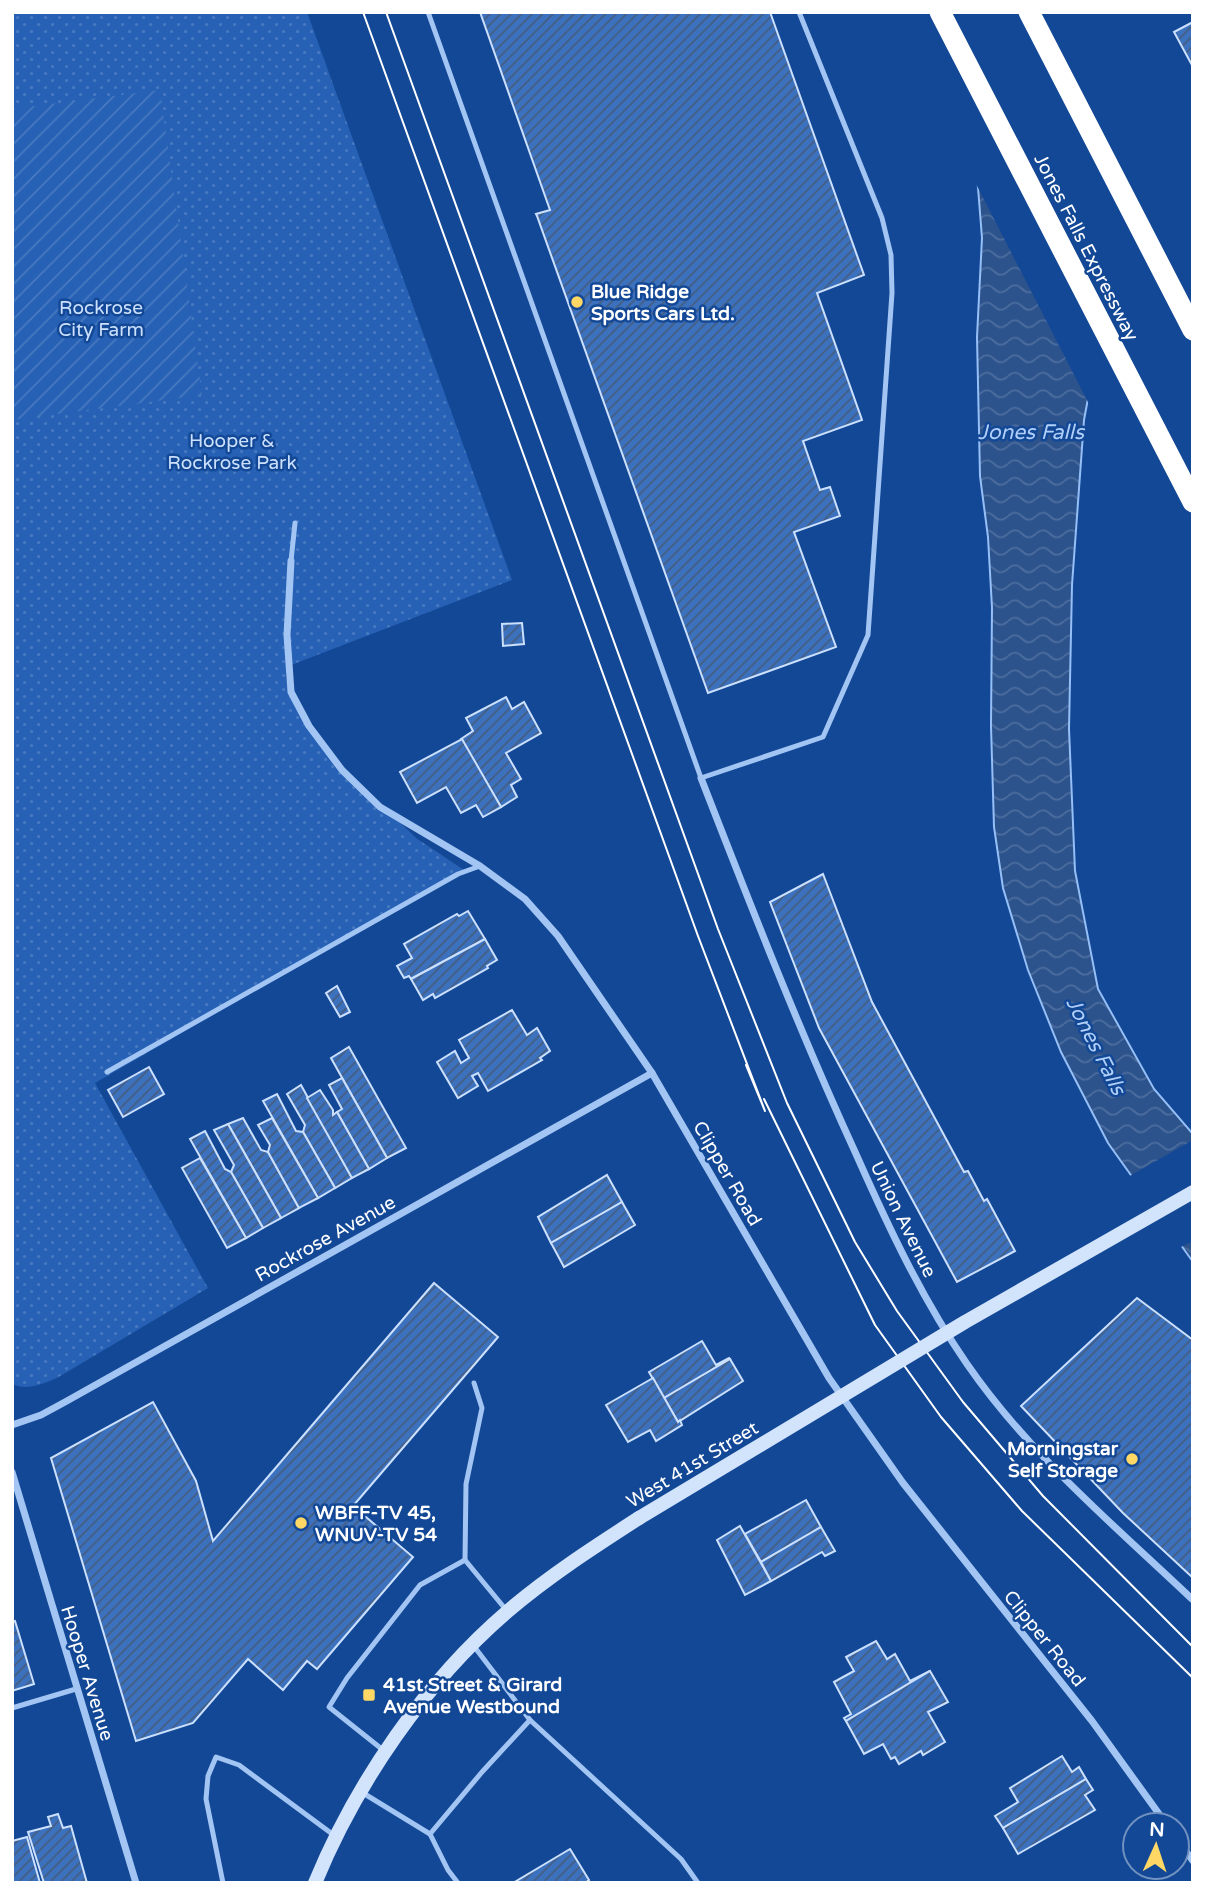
<svg xmlns="http://www.w3.org/2000/svg" width="1205" height="1895" font-family="'Varela Round',sans-serif">
<style>
.park{fill:url(#park-dots)}
.garden{fill:url(#garden-furrows)}
.water{fill:url(#water-waves);stroke:#95bff6;stroke-width:2}
.pier{fill:#134896}
.building{fill:url(#building-hatch);stroke:#cbe0fd;stroke-width:2}
.lines{fill:none;stroke-linecap:round;stroke-linejoin:round}
.service{stroke:#a3c5f3;stroke-width:5}
.minor{stroke:#a3c5f3;stroke-width:7}
.secondary{stroke:#d2e3fc;stroke-width:14}
.motorway{stroke:#fff;stroke-width:21}
.tram{stroke:#fff;stroke-width:2}
.secondary-bridge{stroke:#d2e3fc;stroke-width:14}
.poi-dot{fill:#ffd765;stroke:#134896;stroke-width:2.5}
.labels{text-anchor:middle;stroke-width:5;stroke-linejoin:round;paint-order:stroke}
.street-label{font-size:19px;fill:#fff;stroke:#134896}
.poi-label{font-size:19px;font-weight:bold;fill:#fff;stroke:#134896;text-anchor:start}
.park-label{font-size:19px;fill:#cbe0fd;stroke:#134896}
.water-label{font-size:21px;font-style:italic;fill:#afcff9;stroke:#134896}
</style>
<defs>
<pattern id="park-dots" width="8" height="8" patternUnits="userSpaceOnUse" patternTransform="scale(1.75)"><rect width="8" height="8" fill="#2661b5"/><path d="M2 2h.1M6 6h.1" fill="none" stroke="#4779c0" stroke-width="1.8" stroke-linecap="round"/></pattern>
<pattern id="garden-furrows" width="10" height="10" patternUnits="userSpaceOnUse" patternTransform="scale(1.75)"><rect width="10" height="10" fill="#2661b5"/><path d="M-1 1l2-2M0 10L10 0M9 11l2-2" fill="none" stroke="#4779c0"/></pattern>
<pattern id="water-waves" width="16" height="10" patternUnits="userSpaceOnUse" patternTransform="scale(1.75)"><rect width="16" height="10" fill="#2d538d"/><path d="M0 5q4-4 8 0t8 0" fill="none" stroke="#4c6d9e"/></pattern>
<pattern id="building-hatch" width="6" height="6" patternUnits="userSpaceOnUse" patternTransform="scale(1.75)"><rect width="6" height="6" fill="#3c71be"/><path d="M-1 1l2-2M0 6l6-6M5 7l2-2" fill="none" stroke="#455d7f"/></pattern>
</defs>
<rect width="100%" height="100%" fill="#134896"/>
<!-- park -->
<path class="park" d="M12,12h295l205,568 -226,87 1,19 25,44 33,39 71,69 48,32 -369,213 113,205 -151,90c-15,6 -29,13 -45,6z"/>
<!-- garden -->
<polygon class="garden" points="160,90 202,395 12,420 12,109"/>
<!-- water -->
<polygon class="water" points="972,112 1095,361 1084,420 1072,585 1069,729 1075,871 1098,989 1154,1089 1193,1134 1193,1262 1108,1143 1061,1052 1028,970 1003,888 994,827 991,726 992,608 988,537 980,476 977,337 982,238"/>
<!-- pier -->
<g class="pier">
<polygon points="930,12 1041,12 1081,94 1097,191 1102,274 1099,362 1090,406 974,180 968,113"/>
<polygon points="1193,1140 1193,1241 1179,1248 1128,1177"/>
</g>
<!-- building -->
<g class="building">
<polygon points="480,12 770,12 864,275 817,293 862,420 803,441 820,490 830,487 840,516 794,532 836,647 708,693 537,216 536,214 550,210"/>
<polygon points="1193,22 1193,67 1174,32"/>
<polygon points="522,623 524,644 503,646 502,624"/>
<polygon points="506,697 512,709 524,702 541,733 506,753 521,779 511,785 517,797 501,807 461,739 473,731 466,718"/>
<polygon points="462,739 501,807 483,817 476,805 461,813 446,787 417,803 400,772"/>
<polygon points="823,874 872,1002 964,1172 968,1171 984,1201 987,1199 1015,1251 957,1282 819,1028 770,902"/>
<polygon points="468,911 485,939 411,979 409,976 404,978 397,966 412,958 404,944 457,914 459,916"/>
<polygon points="485,939 497,960 487,966 488,968 435,998 433,994 423,1000 411,979"/>
<polygon points="337,986 350,1012 340,1017 326,993"/>
<polygon points="512,1010 527,1035 537,1028 550,1051 540,1058 542,1060 488,1091 478,1073 472,1076 478,1086 458,1098 437,1062 455,1051 461,1063 469,1058 459,1040"/>
<polygon points="349,1047 406,1148 387,1158 331,1058"/>
<polygon points="149,1067 164,1094 123,1117 108,1090"/>
<polygon points="342,1078 387,1158 369,1169 337,1112 342,1109 329,1085"/>
<polygon points="301,1085 352,1178 335,1188 303,1132 305,1125 287,1094"/>
<polygon points="320,1090 333,1110 333,1115 337,1112 369,1169 352,1178 307,1098"/>
<polygon points="277,1094 296,1131 303,1132 335,1188 318,1198 263,1101"/>
<polygon points="243,1118 261,1150 268,1152 299,1208 281,1218 228,1124"/>
<polygon points="272,1118 318,1198 299,1208 268,1152 270,1145 258,1125"/>
<polygon points="228,1124 281,1218 263,1228 231,1172 234,1165 214,1130"/>
<polygon points="205,1131 225,1169 231,1172 263,1228 246,1238 190,1139"/>
<polygon points="200,1158 246,1238 227,1248 182,1168"/>
<polygon points="607,1175 622,1202 551,1243 538,1217"/>
<polygon points="622,1202 635,1225 564,1267 551,1243"/>
<polygon points="434,1283 498,1337 353,1506 413,1557 317,1669 307,1661 283,1690 248,1659 193,1723 136,1741 51,1458 153,1402 196,1481 213,1541"/>
<polygon points="1137,1298 1193,1340 1193,1578 1123,1513 1021,1406"/>
<polygon points="702,1341 716,1365 729,1358 730,1359 664,1398 649,1372"/>
<polygon points="730,1359 743,1381 678,1422 664,1398"/>
<polygon points="653,1378 678,1422 680,1420 682,1425 656,1441 650,1430 628,1442 606,1405"/>
<polygon points="806,1500 821,1527 761,1562 745,1534"/>
<polygon points="740,1526 771,1581 745,1595 717,1540"/>
<polygon points="821,1527 835,1551 825,1556 822,1552 771,1581 761,1562"/>
<polygon points="15,1621 34,1684 12,1691 12,1622"/>
<polygon points="876,1641 887,1659 895,1654 910,1681 930,1671 846,1721 844,1718 851,1714 834,1682 854,1671 846,1657"/>
<polygon points="930,1671 948,1702 928,1712 945,1742 923,1755 921,1751 899,1764 895,1757 891,1759 883,1744 864,1754 846,1721"/>
<polygon points="1062,1756 1072,1772 1079,1767 1086,1779 1003,1828 995,1816 1018,1802 1010,1788"/>
<polygon points="1086,1779 1093,1790 1085,1795 1095,1810 1018,1854 1003,1828"/>
<polygon points="58,1814 63,1828 71,1826 87,1883 44,1883 28,1832 51,1826 48,1817"/>
<polygon points="27,1837 40,1883 12,1883 12,1841"/>
<polygon points="570,1849 589,1880 585,1883 513,1883"/>
</g>
<g class="lines">
<!-- service -->
<g class="service">
<polyline points="428,12 701,778 823,737 868,635 892,293 891,255 882,218 799,12"/>
<polyline points="291,561 295,523"/>
<polyline points="107,1072 458,874 480,866"/>
<polyline points="474,1383 482,1408 466,1484 465,1560 507,1611"/>
<polyline points="473,1645 530,1720 681,1859 698,1883"/>
<polyline points="12,1708 76,1689"/>
<polyline points="383,1750 329,1707 347,1678 420,1585 465,1560"/>
<polyline points="363,1793 430,1834 448,1870 458,1883"/>
<polyline points="430,1834 482,1772 530,1720"/>
<polyline points="223,1883 206,1799 208,1776 216,1757 239,1765 335,1836"/>
</g>
<!-- minor -->
<g class="minor">
<polyline points="291,561 287,635 291,692 309,726 342,770 380,807 480,866 525,899 558,936 652,1073 829,1378 903,1483 1092,1721 1167,1825"/>
<path d="M701,778c49,126 98,252 155,376 32,72 66,145 111,210 62,90 147,161 226,236"/>
<polyline points="12,1425 41,1415 65,1402 652,1073"/>
<polyline points="12,1472 136,1883"/>
<polyline points="1177,1839 1193,1861"/>
</g>
<!-- secondary -->
<path class="secondary" d="M315,1883c41,-100 111,-202 193,-272 41,-35 86,-64 131,-93"/>
<!-- motorway -->
<g class="motorway">
<polyline points="940,12 1193,502"/>
<polyline points="1029,12 1193,330"/>
</g>
<!-- tram -->
<g class="tram">
<polyline points="363,12 698,936 765,1111 746,1065 748,1068"/>
<polyline points="386,12 718,929 787,1103 855,1242 897,1311 963,1402 1043,1496 1193,1647"/>
<polyline points="764,1099 875,1325 941,1417 1022,1511 1193,1678"/>
</g>
<!-- secondary-bridge -->
<polyline class="secondary-bridge" points="639,1518 965,1322 1193,1192"/>
</g>
<!-- markers -->
<g class="poi-dot">
<circle cx="577" cy="302" r="7"/>
<circle cx="1132" cy="1459" r="7"/>
<circle cx="301" cy="1523" r="7"/>
<rect x="362" y="1688" width="14" height="14" rx="3.5"/>
</g>
<g class="labels">
<!-- street labels -->
<g class="street-label">
<text transform="translate(1087 247) rotate(63)" y="7">Jones Falls Expressway</text>
<text transform="translate(728 1173) rotate(60)" y="7">Clipper Road</text>
<text transform="translate(904 1219) rotate(64)" y="7">Union Avenue</text>
<text transform="translate(325 1238) rotate(-29)" y="7">Rockrose Avenue</text>
<text transform="translate(692 1464) rotate(-31)" y="7">West 41st Street</text>
<text transform="translate(1045 1638) rotate(51)" y="7">Clipper Road</text>
<text transform="translate(88 1673) rotate(73)" y="7">Hooper Avenue</text>
</g>
<!-- poi labels -->
<g class="poi-label">
<text x="591" y="298">Blue Ridge<tspan x="591" dy="22">Sports Cars Ltd.</tspan></text>
<text x="1118" y="1455" text-anchor="end">Morningstar<tspan x="1118" dy="22">Self Storage</tspan></text>
<text x="315" y="1519">WBFF-TV 45,<tspan x="315" dy="22">WNUV-TV 54</tspan></text>
<text x="383" y="1691">41st Street &amp; Girard<tspan x="383" dy="22">Avenue Westbound</tspan></text>
</g>
<!-- park labels -->
<g class="park-label">
<text x="101" y="314">Rockrose<tspan x="101" dy="22">City Farm</tspan></text>
<text x="232" y="447">Hooper &amp;<tspan x="232" dy="22">Rockrose Park</tspan></text>
</g>
<!-- water labels -->
<g class="water-label">
<text x="1031" y="439">Jones Falls</text>
<text transform="translate(1096 1046) rotate(63)" y="7">Jones Falls</text>
</g>
</g>
<!-- border -->
<rect width="1205" height="1895" fill="none" stroke="#ffffff" stroke-width="28"/>
<!-- north arrow -->
<g transform="translate(1156 1846) rotate(3)"><circle r="33" fill="#134896" stroke="#7191c0" stroke-width="2"/>
<path d="M0-5L12 26L0 18L-12 26Z" fill="#ffd765"/>
<text y="-10" font-size="19" font-weight="bold" text-anchor="middle" fill="#ffffff">N</text>
</g>
</svg>
